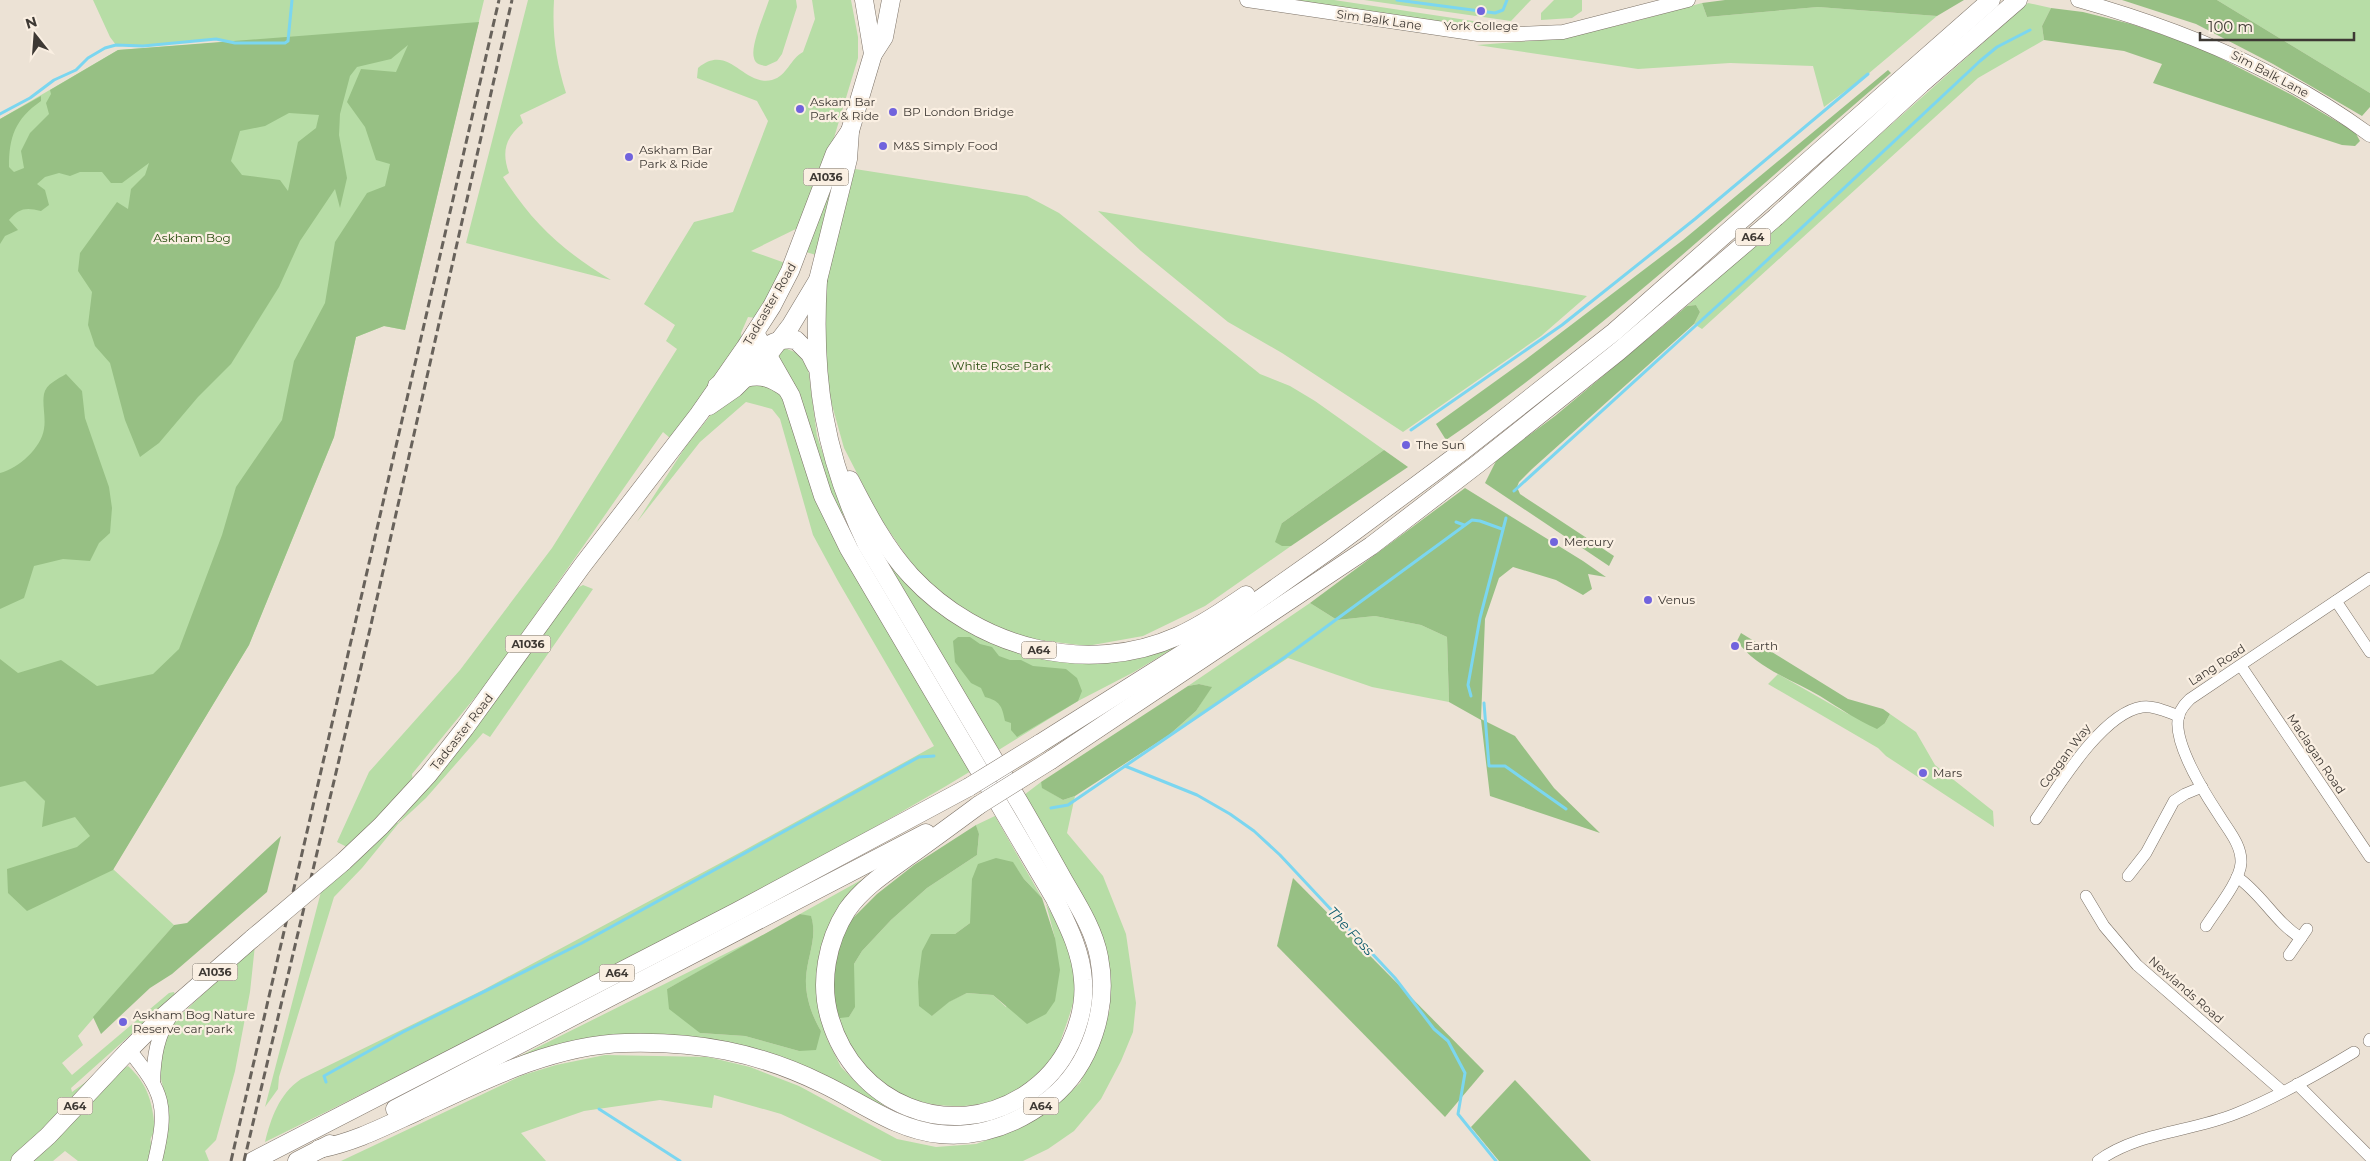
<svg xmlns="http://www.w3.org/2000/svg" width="2370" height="1161" font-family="Montserrat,sans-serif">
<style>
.green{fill:#b7dda6}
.forest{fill:#97c084;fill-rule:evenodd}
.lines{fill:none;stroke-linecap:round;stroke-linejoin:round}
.stream{stroke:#7bd6f0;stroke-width:3}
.minor-casing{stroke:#7b7166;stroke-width:12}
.tertiary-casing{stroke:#7b7166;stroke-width:15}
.primary-casing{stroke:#7b7166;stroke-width:19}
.trunk-casing{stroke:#7b7166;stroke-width:19}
.minor{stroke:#fff;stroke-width:11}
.tertiary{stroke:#fff;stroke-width:14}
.primary{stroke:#fff;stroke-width:18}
.trunk{stroke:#fff;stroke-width:18}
.rail{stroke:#68625b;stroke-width:3;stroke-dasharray:8 4;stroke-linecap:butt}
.primary-bridge-casing{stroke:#7b7166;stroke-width:19;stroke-linecap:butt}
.trunk-bridge-casing{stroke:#7b7166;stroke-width:19;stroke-linecap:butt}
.primary-bridge{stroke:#fff;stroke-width:18}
.trunk-bridge{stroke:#fff;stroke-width:18}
.poi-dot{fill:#7163dd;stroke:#faefe2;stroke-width:2}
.labels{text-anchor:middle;stroke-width:4.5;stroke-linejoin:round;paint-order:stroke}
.shield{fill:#faefe2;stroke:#767068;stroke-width:1}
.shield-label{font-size:11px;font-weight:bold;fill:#3e3934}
.street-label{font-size:12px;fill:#3e3934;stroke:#faefe2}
.poi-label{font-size:12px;fill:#3e3934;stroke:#faefe2;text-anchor:start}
.park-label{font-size:12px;fill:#274c0e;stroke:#faefe2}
.water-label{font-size:14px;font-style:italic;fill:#105d6f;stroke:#faefe2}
</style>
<rect width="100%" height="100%" fill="#ece2d5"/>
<!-- green -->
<g class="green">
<polygon points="93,0 484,0 405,330 384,326 356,337 334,437 249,645 113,869 174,925 78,1036 83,1045 62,1063 72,1075 169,993 174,992 175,995 71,1088 72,1092 101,1071 13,1161 0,1161 0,119 118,50 228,42 216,39 143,46 116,45 110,37"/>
<path d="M528,0h26c-2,34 2,61 12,93l-46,22 3,8c-17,14 -22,28 -14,50l-6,4c31,48 59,73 108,103l-145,-37z"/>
<path d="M769,0h27l1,7 -15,47 -5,7 -11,5c-5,-1 -11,-2 -12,-8 -4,-12 11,-45 15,-58z"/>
<path d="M812,0h39l7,37v21l-31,103 -25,65 -51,25 37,13 -32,54 -8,-1 -7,16 1,9 -72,96 -7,-6 -172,246 -79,96 1,8 -64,66 -12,-6 32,-70 91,-102 92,-122 125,-199 -11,-8 9,-16 -31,-21 50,-82 39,-10 35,-91 -11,-20 -60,-23 1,-10c31,-26 45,19 74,12 15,-4 18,-21 31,-28l12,-33z"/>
<polygon points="1291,0 1334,0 1506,26 1492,28 1472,27"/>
<polygon points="1364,0 1531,0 1511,21"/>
<polygon points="1554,0 1582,0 1582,11 1572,18 1541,20 1541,13"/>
<polygon points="2217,0 2370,0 2370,93"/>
<polygon points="1702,3 1707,17 1818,7 1937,16 1868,74 1824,107 1813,66 1730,63 1638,69 1477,45 1556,39 1629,23"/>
<polygon points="2028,3 2051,8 2042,26 2044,40 1978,78 1702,329 1694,324 1700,312 1696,305 1687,306"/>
<polygon points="845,149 816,255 806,252"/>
<polygon points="855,169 1027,196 1059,213 1260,374 1290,386 1315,401 1384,450 1282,523 1282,546 1291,546 1205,606 1143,636 1087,646 1031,639 988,623 952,606 913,566 879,516 844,448 825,380 822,322 829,261"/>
<polygon points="1098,211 1587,296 1541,336 1403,432 1282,353 1228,322 1141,251"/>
<polygon points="785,348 797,353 808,367 817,436 844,516 836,507 776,355"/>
<path d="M762,382l19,13 45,127 145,249c-112,68 -228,128 -345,188 -120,62 -240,124 -361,183 6,-24 14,-48 36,-63l182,-89 258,-138 193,-106 -96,-165 -25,-46 -33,-116 -8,-10 -26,-7 -46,40 -63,80 49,-76 32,-40 16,-16z"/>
<polygon points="888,556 964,627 1060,659 1202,631 1134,672 1078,701 997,751 883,560"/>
<polygon points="583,585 593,589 490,737 483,733 426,798 398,824 362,868 334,897 279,1077 278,1089 265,1107 322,888 394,821 398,823 479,721 577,588"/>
<polygon points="1310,603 1337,620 1375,616 1421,625 1447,637 1449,702 1372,687 1288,658 1169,735 1196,711 1211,687 1199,684 1188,686"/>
<polygon points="1778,674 1848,714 1885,723 1890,714 1916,732 1935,765 1993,811 1994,827 1886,756 1878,748 1768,684"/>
<polygon points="1041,782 1043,788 1063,800 1075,796 1067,833 1103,876 1126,934 1136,1003 1133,1032 1121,1061 1101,1099 1074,1131 1048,1149 1023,1161 882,1161 781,1114 714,1095 712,1108 660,1100 584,1111 521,1133 546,1161 341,1161 523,1075 556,1065 605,1055 708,1057 750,1067 799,1086 897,1139 936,1147 976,1144 1018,1129 1051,1110 1080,1083 1099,1044 1110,1009 1109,971 1024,795"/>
<path d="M995,816l47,82 -18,-19 -11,-16 -43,60 -15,11h-23v82l16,-14 19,-9 26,2 13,12 49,-69 -9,-34c12,19 31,57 30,80 -1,16 -6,30 -11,44 -4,11 -8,26 -15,35 -38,51 -120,55 -168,21 -5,-3 -12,-7 -16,-11 -16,-18 -25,-42 -30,-64l5,8h8l5,-9v-44l8,-13 29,-31 36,-32 50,-33 2,-20 -3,-10z"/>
<path d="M872,874l-34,39 -19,96 8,30 14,28 20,20 26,21 -188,-69 -187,21 269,-134 -114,63 33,44 45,3 54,15 22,-20c-9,-15 -16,-35 -15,-53 1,-21 12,-41 5,-61l-11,-3z"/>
<polygon points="255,945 250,992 235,1071 216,1140 205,1151 209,1161 162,1161 167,1102 157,1064 166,1029"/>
<path d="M128,1066c21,19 25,39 27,66 -5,5 -6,9 -2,15l-3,14h-72l-13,-10 -12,10h-24l89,-88z"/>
</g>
<!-- forest -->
<g class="forest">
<polygon points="1725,0 1964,0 1937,16 1818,7 1707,17 1702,3"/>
<polygon points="2122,0 2217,0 2370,93 2370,107 2362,116 2273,64 2196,24"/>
<polygon points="2051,8 2083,12 2131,24 2199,47 2292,95 2355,132 2360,141 2355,146 2342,145 2153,83 2162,64 2124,51 2044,40 2042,26"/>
<path d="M479,22l-74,308 -21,-4 -28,11 -22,100 -85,208 -136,225 -86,41 -19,-18 -1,-24 70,-22 13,-11 -15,-19 -33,10 3,-26 -20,-20 -25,6v-128l18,14 43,-13 36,26 56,-12 26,-25 43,-114 14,-48 46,-67 12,-59 31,-58 10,-61 32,-49 18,-7 5,-22 -14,-4 -11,-33 -18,-25 14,-33 35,3 12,-27 -17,14 -34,8 -7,9 -10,38 -1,21 8,43 -7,30 -5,-19 -35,52 -21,46 -48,77 -33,33 -39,46 -19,14 -15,-37 -15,-57 -15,-17 -7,-21 4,-33 -14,-21 2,-18 37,-51 11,7 3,-20 14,-14 4,-12 -27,20h-11l-9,-11h-22l-10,4 -11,-3 -14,4 -8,7 8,6 4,15 -8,6c-15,-4 -22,-3 -32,9l9,10 -13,6 -5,8v-125l41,-23v5c-26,18 -32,36 -32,66l5,5 10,-4 -3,-17 9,-18 19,-19 -3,-11 5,-9 -1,-4 68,-40zM289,113l30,2 -3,13 -18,14 -10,49 -8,-11 -38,-5 -11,-14 9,-30 25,-5z"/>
<path d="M1888,70l3,3c-146,125 -286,258 -445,367l-10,-16 89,-64 158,-120z"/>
<polygon points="1696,305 1700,312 1694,324 1532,469 1519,482 1517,487 1520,494 1614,556 1609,566 1485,483 1497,459 1555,416 1687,306"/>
<path d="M66,374l16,17 3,27 24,69 3,21 -2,25 -11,10 -9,18 -27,-2 -29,7 -10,32 -24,11v-136c19,-5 41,-25 44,-44 2,-12 -2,-24 0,-35 2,-10 14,-15 22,-20z"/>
<polygon points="1384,450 1408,467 1291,546 1282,546 1275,542 1282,523"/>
<polygon points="1465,488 1583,561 1606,577 1588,574 1592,589 1583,595 1556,580 1513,567 1499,578 1485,619 1481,719 1515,736 1554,788 1600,833 1490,796 1481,720 1449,702 1447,637 1421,625 1375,616 1337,620 1310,603"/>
<path d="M1741,633l107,66 35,10 7,5 -5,9 -8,6c-20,-9 -38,-21 -57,-33 -27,-16 -64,-28 -83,-55z"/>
<path d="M958,637h12l10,7 12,3 7,9 11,4h11l12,6 33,3 11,9 5,13 -4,10 -61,36 -6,-7v-7l-6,-2c-3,-15 -5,-20 -20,-24l-4,-9 -10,-5 -16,-21 -2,-21z"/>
<polygon points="1199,684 1212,687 1196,711 1169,735 1075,796 1063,800 1042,788 1041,782 1188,686"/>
<polygon points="976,825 979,834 977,855 927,888 891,920 862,951 854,964 855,1007 849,1017 840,1018 836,1009 832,985 836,951 850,921 877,894 914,865"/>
<polygon points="281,836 267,892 172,974 150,988 101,1034 93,1017 174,925 187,923"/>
<polygon points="996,858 1013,862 1024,879 1042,898 1055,938 1060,970 1055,1001 1046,1014 1027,1024 993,995 967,993 949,1002 932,1016 919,1006 918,982 922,951 931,934 955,934 970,923 972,879 978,864"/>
<polygon points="1293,878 1484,1071 1445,1117 1277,946"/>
<path d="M800,914l11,2c7,21 -4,41 -5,62 -1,18 6,38 15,53l-5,19 -17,1 -54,-15 -45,-3 -31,-24 -2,-20z"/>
<polygon points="1515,1080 1591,1161 1499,1161 1471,1127"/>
</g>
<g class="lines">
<!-- stream -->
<g class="stream">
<polyline points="1397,0 1495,13 1503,10 1507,0"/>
<polyline points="0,114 30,98 54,80 76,70 88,58 105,48 116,45 143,46 216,39 235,43 285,43 288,41 292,0"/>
<polyline points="1411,430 1562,325 1695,219 1868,74"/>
<polyline points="1514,491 1749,277 1980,61 1997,47 2030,30"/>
<polyline points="1456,522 1464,525"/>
<polyline points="1471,696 1468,685 1480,618 1506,518"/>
<polyline points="1484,703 1489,766 1505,766 1566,809"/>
<polyline points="1125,766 1197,795 1230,814 1254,831 1280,855 1395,978 1434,1029 1448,1041 1465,1073 1458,1114 1496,1161"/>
<polyline points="1051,808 1068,805 1285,657 1472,520 1480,521 1502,529"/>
<polyline points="326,1082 324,1076 403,1032 582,943 919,757 934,756"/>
<polyline points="599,1109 680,1161"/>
</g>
<defs>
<g id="minor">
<polyline points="2336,601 2370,652"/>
<polyline points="2241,666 2370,857"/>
<path d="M2036,819c22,-32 66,-106 106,-112 12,-2 25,5 37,9"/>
<polyline points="2128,876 2146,853 2174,801 2185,794 2202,787"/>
<path d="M2237,877c25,17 38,45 64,61"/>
<polyline points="2086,896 2104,926 2137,965 2282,1091"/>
<path d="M2206,926c10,-16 34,-45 35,-63 1,-18 -13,-33 -22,-48 -14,-21 -48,-75 -40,-100 2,-7 6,-11 11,-16l180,-121"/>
<polyline points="2289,955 2307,929"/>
<polyline points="2369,1041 2370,1039"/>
<polyline points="2297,1084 2370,1157"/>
<path d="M2098,1161c40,-29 92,-29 137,-47 41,-16 81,-39 119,-62"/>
</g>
<g id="tertiary">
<polyline points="1247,0 1478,34 1521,34 1563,32 1688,0"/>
<path d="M2078,0c104,29 204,70 292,135"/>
<path d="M129,1050c35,43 39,56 26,111"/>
<path d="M153,1081c1,-24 4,-46 18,-66"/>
</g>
<g id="primary">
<polyline points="864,0 873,54"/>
<polyline points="709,406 735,388 768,355 791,325 818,280 848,159 850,131 873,54 884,37 891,0"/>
<polyline points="343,862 381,826 428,775 465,728 582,566 699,414 745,348 772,306 790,271 835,153 850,131"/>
<polyline points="129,1050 158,1021 253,938"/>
</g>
<g id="trunk">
<path d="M755,333l36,63 32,100 26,53 206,350c12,25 26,51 28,81 2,21 -3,42 -12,62 -10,22 -26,40 -46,53 -77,49 -170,8 -195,-76 -11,-36 -3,-78 17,-109 16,-23 40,-38 62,-54 24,-17 47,-34 70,-51"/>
<path d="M745,378c17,-4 27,0 41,10"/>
<path d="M717,386c8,-5 17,-9 24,-15 17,-17 28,-35 55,-31l14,14 6,12"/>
<path d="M850,480c17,33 35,68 61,96 67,72 175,101 267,60 24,-11 46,-26 68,-41"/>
<polyline points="1039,744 1185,652 1332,548 1464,450 1614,332 1991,0"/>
<polyline points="1051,760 1371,546 1479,463 1619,351 1776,217 1921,84 2018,0"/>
<polyline points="395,1109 926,833"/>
<path d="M319,1149c38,-8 64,-22 99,-38 64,-30 134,-66 207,-68 72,-2 133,9 198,41 38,18 73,46 117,50 41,4 79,-11 111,-36 40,-33 58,-90 48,-141 -5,-27 -21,-52 -35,-76 -14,-25 -28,-50 -42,-74 -52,-87 -103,-175 -155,-262 -43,-90 -55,-166 -49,-265"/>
<polyline points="20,1161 48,1136 129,1050"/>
<polyline points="253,1161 736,912 969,787"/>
<polyline points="297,1161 330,1144"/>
</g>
</defs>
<!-- minor casing -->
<use href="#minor" class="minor-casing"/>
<!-- tertiary casing -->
<use href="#tertiary" class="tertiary-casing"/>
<!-- primary casing -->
<use href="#primary" class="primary-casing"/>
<!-- trunk casing -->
<use href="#trunk" class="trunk-casing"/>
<!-- minor -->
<use href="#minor" class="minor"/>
<!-- tertiary -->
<use href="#tertiary" class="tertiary"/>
<!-- primary -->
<use href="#primary" class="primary"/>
<!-- trunk -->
<use href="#trunk" class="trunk"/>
<!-- rail -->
<g class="rail">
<polyline points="231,1161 499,0"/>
<polyline points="244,1161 370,629 512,0"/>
</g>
<defs>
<polyline id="primary-bridge" points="253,938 343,862"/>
<g id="trunk-bridge">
<polyline points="969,787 1039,744"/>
<polyline points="979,805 1051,760"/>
</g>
</defs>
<!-- primary-bridge casing -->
<use href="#primary-bridge" class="primary-bridge-casing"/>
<!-- trunk-bridge casing -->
<use href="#trunk-bridge" class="trunk-bridge-casing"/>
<!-- primary-bridge -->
<use href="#primary-bridge" class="primary-bridge"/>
<!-- trunk-bridge -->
<use href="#trunk-bridge" class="trunk-bridge"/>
</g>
<!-- markers -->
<g class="poi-dot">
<circle cx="1481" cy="11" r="5"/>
<circle cx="800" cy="109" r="5"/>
<circle cx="893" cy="112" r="5"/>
<circle cx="883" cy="146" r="5"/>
<circle cx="629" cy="157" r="5"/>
<circle cx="1406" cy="445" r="5"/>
<circle cx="1554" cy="542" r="5"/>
<circle cx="1648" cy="600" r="5"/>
<circle cx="1735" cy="646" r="5"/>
<circle cx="1923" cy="773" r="5"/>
<circle cx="123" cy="1022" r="5"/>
</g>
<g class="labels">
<!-- shield labels -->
<g class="shield">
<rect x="803.5" y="168.5" width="45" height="17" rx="4"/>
<rect x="1735.5" y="228.5" width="35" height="17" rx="4"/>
<rect x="505.5" y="635.5" width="45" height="17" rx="4"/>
<rect x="1021.5" y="641.5" width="35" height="17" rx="4"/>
<rect x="192.5" y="963.5" width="45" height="17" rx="4"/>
<rect x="599.5" y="964.5" width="35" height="17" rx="4"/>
<rect x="57.5" y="1097.5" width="35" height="17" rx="4"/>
<rect x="1023.5" y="1097.5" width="35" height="17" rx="4"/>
</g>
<g class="shield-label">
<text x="826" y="181">A1036</text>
<text x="1753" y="241">A64</text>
<text x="528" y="648">A1036</text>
<text x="1039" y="654">A64</text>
<text x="215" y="976">A1036</text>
<text x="617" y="977">A64</text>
<text x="75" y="1110">A64</text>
<text x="1041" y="1110">A64</text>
</g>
<!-- street labels -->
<g class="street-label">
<text transform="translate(1379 20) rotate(8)" y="4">Sim Balk Lane</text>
<text transform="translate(2270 74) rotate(28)" y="4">Sim Balk Lane</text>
<text transform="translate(770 304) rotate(-60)" y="4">Tadcaster Road</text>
<text transform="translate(2217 665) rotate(-33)" y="4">Lang Road</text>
<text transform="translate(462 732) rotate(-52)" y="4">Tadcaster Road</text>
<text transform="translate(2316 754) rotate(56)" y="4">Maclagan Road</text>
<text transform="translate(2065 756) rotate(-53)" y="4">Coggan Way</text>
<text transform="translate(2186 990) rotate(41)" y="4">Newlands Road</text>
</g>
<!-- poi labels -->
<g class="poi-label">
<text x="1481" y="30" text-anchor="middle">York College</text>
<text x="810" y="106">Askam Bar<tspan x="810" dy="14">Park &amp; Ride</tspan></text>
<text x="903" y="116">BP London Bridge</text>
<text x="893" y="150">M&amp;S Simply Food</text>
<text x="639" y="154">Askham Bar<tspan x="639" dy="14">Park &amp; Ride</tspan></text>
<text x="1416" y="449">The Sun</text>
<text x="1564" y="546">Mercury</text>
<text x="1658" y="604">Venus</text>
<text x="1745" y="650">Earth</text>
<text x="1933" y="777">Mars</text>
<text x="133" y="1019">Askham Bog Nature<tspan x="133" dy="14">Reserve car park</tspan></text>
</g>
<!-- park labels -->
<g class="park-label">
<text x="192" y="242">Askham Bog</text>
<text x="1001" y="370">White Rose Park</text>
</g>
<!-- water labels -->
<g class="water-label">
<text transform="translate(1351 931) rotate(47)" y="5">The Foss</text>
</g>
</g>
<!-- north arrow -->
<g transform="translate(35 35) rotate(343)" stroke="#faefe2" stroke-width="4" paint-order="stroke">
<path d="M0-4L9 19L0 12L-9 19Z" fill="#3e3934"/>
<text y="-8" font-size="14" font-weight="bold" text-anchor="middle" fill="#3e3934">N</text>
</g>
<!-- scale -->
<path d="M2200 32v8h154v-8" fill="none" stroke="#3e3934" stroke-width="2.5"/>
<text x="2208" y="32" font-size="15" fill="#3e3934" stroke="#faefe2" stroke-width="4" paint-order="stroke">100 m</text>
</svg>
